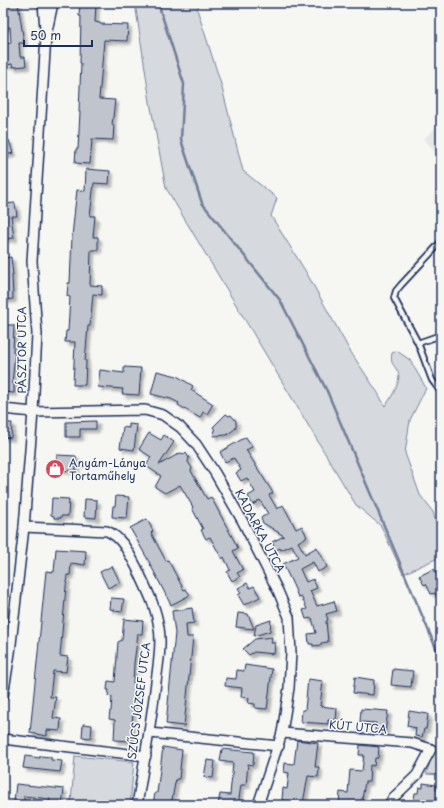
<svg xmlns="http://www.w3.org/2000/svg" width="444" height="808" font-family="'Playpen Sans',sans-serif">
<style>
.built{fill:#e6e7e7}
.green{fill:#d6d9dd;stroke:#78849e}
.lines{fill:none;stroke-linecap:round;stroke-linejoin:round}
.stream{stroke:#717e99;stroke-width:2.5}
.building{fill:#c0c4cd;stroke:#1b2f5e;filter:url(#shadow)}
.lane-casing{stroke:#1b2f5e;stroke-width:8}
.street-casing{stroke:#1b2f5e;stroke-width:12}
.lane{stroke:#f6f6f2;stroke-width:4.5}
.street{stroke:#f6f6f2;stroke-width:9}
.labels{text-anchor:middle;stroke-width:3;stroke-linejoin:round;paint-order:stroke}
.street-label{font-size:11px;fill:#1b2f5e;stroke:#f6f6f2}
.poi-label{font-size:11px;fill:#1b2f5e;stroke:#f6f6f2;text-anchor:start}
</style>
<defs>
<filter id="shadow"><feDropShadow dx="3.5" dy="3.5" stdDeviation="1" flood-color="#0004"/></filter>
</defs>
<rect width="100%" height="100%" fill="#f6f6f2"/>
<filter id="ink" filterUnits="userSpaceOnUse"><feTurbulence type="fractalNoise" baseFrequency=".025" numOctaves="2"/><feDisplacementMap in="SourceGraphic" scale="8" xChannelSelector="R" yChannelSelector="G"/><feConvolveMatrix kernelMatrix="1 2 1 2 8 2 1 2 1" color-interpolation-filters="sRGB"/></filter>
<g filter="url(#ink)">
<!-- built -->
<polygon class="built" points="441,123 441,159 424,139"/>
<!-- green -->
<g class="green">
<path d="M135,3h65l-3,6 24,75 22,87 34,27 -6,18 35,56 44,79 28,42 7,13c5,-6 17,-25 13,-34 -5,-9 -8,-8 -6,-19l5,-2 13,9 16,28 -16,32 -5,33 15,42 13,17 4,13 2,20 -1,13 -35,16 -22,-48 -25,-21 -190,-317 -16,-86z"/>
<polygon points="441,730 441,775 426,774"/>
<polygon points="75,756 134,762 130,805 98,805 71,802"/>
</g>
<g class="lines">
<!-- stream -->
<polyline class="stream" points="158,3 184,84 181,140 202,203 280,300 327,391 441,660"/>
</g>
<!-- building -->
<g class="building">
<polygon points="3,3 18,3 24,43 19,43 20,57 25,57 26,66 13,67 12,64 7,65 5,44 11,43 10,27 3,28"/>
<polygon points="80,3 96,3 95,22 100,23 100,24 128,25 127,41 104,40 99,99 115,100 112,125 114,125 113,140 92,139 90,164 75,163 76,149 78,149 80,112 79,112 81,63 80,63 81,16 79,16"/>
<polygon points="9,140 13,153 3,156 3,142"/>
<polygon points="86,169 110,171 109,184 94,183 90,216 95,216 93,237 98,237 98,250 91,250 90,285 102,286 102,295 93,294 90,326 88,326 85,361 86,361 85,385 73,385 75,342 65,342 66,331 68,331 70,297 67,296 68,283 70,283 72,237 75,207 77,190 85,191"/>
<polygon points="15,203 17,216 11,216 14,238 3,239 3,204"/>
<polygon points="11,257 13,275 12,275 13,299 3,300 3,258"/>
<polygon points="3,325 14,325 13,352 15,352 12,383 14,383 14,393 3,392"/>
<polygon points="124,367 141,368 139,395 122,394 123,389 98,387 100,370 124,373"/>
<polygon points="157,371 177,376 193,386 191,390 213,404 207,414 203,412 200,418 178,405 179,403 171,399 151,394"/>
<polygon points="226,414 229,416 231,415 236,421 236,428 227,435 213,436 215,430 213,427"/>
<polygon points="96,421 96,429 80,429 80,437 66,437 66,422"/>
<polygon points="3,423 12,423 11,438 3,437"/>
<polygon points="129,424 137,425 134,450 120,448 123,427 129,428"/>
<polygon points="149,433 161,440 164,435 174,442 159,465 180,453 185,454 186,453 189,458 188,462 192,468 191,471 207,499 211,497 238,548 233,551 243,570 237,573 240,577 232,581 227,572 230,570 224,557 222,559 210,537 206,539 201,530 203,529 192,508 193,507 180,485 165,493 155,487 161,476 146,466 151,457 139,449"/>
<polygon points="246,437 252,447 246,450 273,493 269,495 277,509 283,505 296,529 302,526 307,537 298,542 305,554 317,547 327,567 318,572 313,562 300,569 306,582 313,579 317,588 310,591 317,606 334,601 337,611 326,614 328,620 326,621 328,642 321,643 321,645 313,646 313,644 309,644 308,634 316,633 312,618 306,619 303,610 307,609 301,596 298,597 294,587 283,564 298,557 292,545 281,550 280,548 276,550 272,542 284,536 268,526 263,523 261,519 262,517 268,514 260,500 253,505 248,496 255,492 247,478 241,481 236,473 241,470 234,458 225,462 220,452"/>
<polygon points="57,455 76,456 76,471 56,470"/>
<polygon points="116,496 129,497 127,518 112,517 113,506 115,506"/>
<polygon points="52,498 69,499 68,516 61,516 61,518 54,518 54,516 51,515"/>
<polygon points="85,499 97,500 96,518 84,517"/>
<polygon points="147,519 153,531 151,533 166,561 168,560 184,590 186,589 190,595 171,605 147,558 130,528"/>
<polygon points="56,549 86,551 85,565 71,563 70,575 67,575 60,656 68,657 66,672 53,671 50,697 56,697 53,718 61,719 60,731 47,730 47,736 30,733 46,571 54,572"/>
<polygon points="112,566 120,582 108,588 100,572"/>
<polygon points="434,569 438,578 441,576 441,605 435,593 431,594 426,584 424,585 419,576"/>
<polygon points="247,583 250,588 254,586 260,597 244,605 238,595 241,593 238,588"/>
<polygon points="111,598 124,599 122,612 115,611 115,610 110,609"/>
<polygon points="192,608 194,623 186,624 187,637 193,637 184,726 166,724 175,633 172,611"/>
<polygon points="238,613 248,614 254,629 236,627"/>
<polygon points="124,619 143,621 142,634 138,634 134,663 133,683 136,684 135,695 134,695 131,741 114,740 115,720 109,719 110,711 111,711 112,697 108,696 109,690 107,690 108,681 115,682 118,642 122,640"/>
<polygon points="271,620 270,631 254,636 256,625"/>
<polygon points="272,637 271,643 275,643 274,654 254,652 249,655 243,649 255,639"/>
<polygon points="245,665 272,669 267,709 255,708 255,704 248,703 249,698 241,697 242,688 225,686 226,678 236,679 237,670 244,671"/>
<polygon points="393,669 413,671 411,687 391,685"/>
<polygon points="355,677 374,680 373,695 353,693"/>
<polygon points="308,679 323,681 320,706 337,708 336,720 328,720 328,724 301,722 302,710 305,710"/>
<polygon points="361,709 388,711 385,732 375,731 376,723 360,722"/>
<polygon points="409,711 428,714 426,729 424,729 422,737 415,736 416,728 407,726"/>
<polygon points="83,724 92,725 91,738 82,737"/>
<polygon points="297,740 318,743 315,767 319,767 318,777 308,776 303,803 299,803 299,805 289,805 290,801 282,800 283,788 287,789 289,773 284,772 285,763 294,764"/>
<polygon points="360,745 379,747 378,758 375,758 374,766 370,765 369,782 365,782 361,805 339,804 340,792 348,793 350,770 362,771 364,755 359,755"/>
<polygon points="163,747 182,750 179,779 176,779 175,783 171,805 153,805 155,793 157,793"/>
<polygon points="222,749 254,752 253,765 248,764 246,785 241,785 238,805 218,805 220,794 230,795 233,763 220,761"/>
<polygon points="25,756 40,758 40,756 51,757 51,760 62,761 60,772 23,768"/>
<polygon points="207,760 215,761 213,778 204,777"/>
<polygon points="423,783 436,785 436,790 441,791 441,799 437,798 436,804 413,805 415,793 418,793 419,787 423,788"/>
<polygon points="16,784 64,789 62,805 50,805 50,799 24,796 24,802 14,801"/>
</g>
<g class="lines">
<defs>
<g id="lane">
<polyline points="441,242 401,285 396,291 394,298 418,343 432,380 441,392"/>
<polyline points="418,343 441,335"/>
</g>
<g id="street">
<polyline points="43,3 45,29"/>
<polyline points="3,409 33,412 145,410 163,415 180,427 196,444 215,473 243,522 278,591 289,617 291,653 289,688 282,733 258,805"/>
<path d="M24,527l83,4c16,7 22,23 30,37 9,20 19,38 22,60 3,17 -1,37 -3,54 -5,41 -12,82 -19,123"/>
<polyline points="3,696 10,653 24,527 33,412 37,334 32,261 46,36 53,3"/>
<polyline points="150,733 279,746"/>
<polyline points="282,733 412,743 431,749 417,775 393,798 389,805"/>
<polyline points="3,739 146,756"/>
</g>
</defs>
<!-- lane casing -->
<use href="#lane" class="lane-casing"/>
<!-- street casing -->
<use href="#street" class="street-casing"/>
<!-- lane -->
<use href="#lane" class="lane"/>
<!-- street -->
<use href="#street" class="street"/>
</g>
</g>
<!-- icons -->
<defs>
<symbol id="shop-disc" viewBox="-11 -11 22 22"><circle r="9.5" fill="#d1495b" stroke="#f6f6f2"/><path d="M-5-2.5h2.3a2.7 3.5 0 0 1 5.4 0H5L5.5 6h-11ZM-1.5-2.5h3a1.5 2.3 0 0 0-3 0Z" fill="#fff"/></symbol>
</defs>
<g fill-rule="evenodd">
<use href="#shop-disc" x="44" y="458" width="22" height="22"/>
</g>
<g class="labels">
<!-- street labels -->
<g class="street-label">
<text transform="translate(22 350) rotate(-90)" y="4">PÁSZTOR UTCA</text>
<text transform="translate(260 531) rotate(62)" y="4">KADARKA UTCA</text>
<text transform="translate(139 701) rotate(-83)" y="4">SZŰCS JÓZSEF UTCA</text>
<text transform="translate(358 727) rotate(5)" y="4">KÚT UTCA</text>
</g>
<!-- poi labels -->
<g class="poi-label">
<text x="69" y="467">Anyám-Lánya<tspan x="69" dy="13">Tortaműhely</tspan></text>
</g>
</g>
<!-- margin -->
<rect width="444" height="808" fill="none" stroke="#f6f6f2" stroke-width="16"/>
<rect x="8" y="8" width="428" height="792" fill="none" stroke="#1b2f5e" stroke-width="1.5" filter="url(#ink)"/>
<!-- scale -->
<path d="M24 40v6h68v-6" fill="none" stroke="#1b2f5e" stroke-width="2"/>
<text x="30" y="40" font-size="12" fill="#1b2f5e" stroke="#f6f6f2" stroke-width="3" paint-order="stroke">50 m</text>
</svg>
